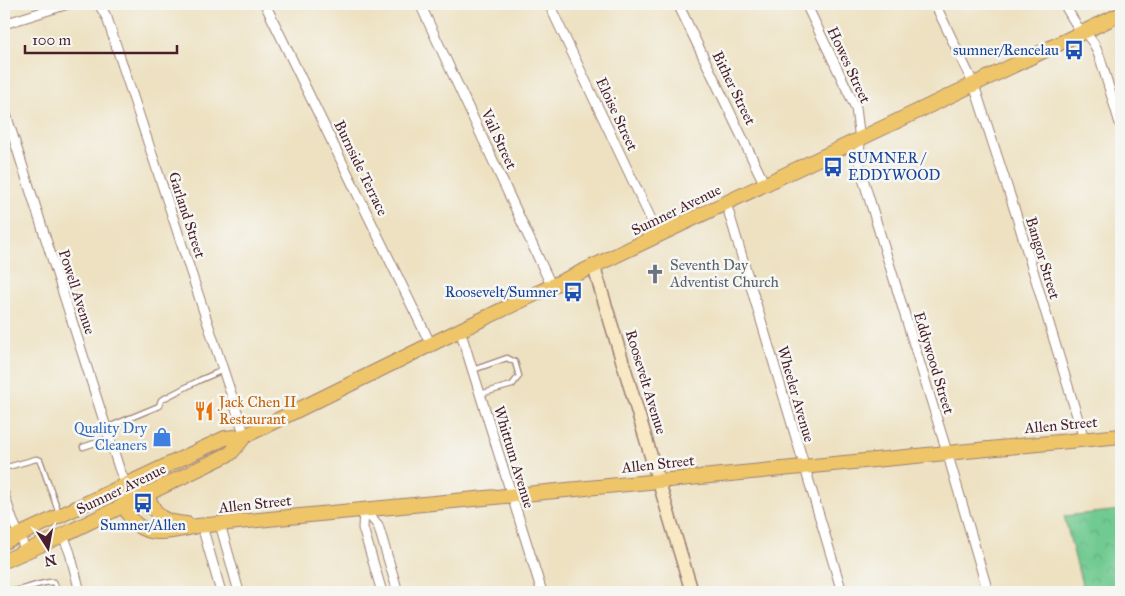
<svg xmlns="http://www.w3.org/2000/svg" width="1125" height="596" font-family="'IM FELL Great Primer',serif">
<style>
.park{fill:url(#park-crowns);stroke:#5e745e}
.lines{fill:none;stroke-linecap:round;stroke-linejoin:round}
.lane-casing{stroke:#9c8076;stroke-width:7}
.street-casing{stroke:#9c8076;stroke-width:11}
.secondary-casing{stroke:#9c8076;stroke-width:15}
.primary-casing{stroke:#9c8076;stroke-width:16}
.lane{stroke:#fff;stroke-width:4.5}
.street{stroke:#fff;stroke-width:9}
.secondary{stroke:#f8e8c3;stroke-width:12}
.primary{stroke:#eec569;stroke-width:14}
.labels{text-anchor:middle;stroke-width:5;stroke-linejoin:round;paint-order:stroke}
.transit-label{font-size:15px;fill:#164399;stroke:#f6f6f2;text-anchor:end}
.street-label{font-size:15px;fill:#4a1f2b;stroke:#f6f6f2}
.worship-label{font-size:15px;fill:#5b616d;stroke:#f6f6f2;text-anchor:start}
.food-label{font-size:15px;fill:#c56008;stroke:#f6f6f2;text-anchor:start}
.shop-label{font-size:15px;fill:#366cbe;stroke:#f6f6f2;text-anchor:end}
</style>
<defs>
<pattern id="park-crowns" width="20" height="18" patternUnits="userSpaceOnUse" patternTransform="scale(1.25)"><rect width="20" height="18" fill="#71ca91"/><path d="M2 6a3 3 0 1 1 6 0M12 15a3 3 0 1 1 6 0" fill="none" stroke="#63ad7d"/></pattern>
</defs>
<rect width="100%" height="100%" fill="#f6f6f2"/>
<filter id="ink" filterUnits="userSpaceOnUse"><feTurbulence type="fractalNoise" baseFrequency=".02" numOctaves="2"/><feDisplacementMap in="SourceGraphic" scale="10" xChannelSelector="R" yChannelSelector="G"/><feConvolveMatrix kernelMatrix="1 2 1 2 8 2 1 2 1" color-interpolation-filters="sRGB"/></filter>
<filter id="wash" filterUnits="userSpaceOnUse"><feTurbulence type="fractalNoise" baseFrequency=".0096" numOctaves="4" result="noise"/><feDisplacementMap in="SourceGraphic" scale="20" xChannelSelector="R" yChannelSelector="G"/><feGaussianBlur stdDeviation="1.12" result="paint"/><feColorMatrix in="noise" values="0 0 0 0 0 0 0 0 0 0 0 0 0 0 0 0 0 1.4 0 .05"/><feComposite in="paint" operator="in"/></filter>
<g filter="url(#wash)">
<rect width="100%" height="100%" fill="#ede1c1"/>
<!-- park -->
<polygon class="park" points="1121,510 1121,592 1084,592 1064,516"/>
</g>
<g filter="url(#ink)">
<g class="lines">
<defs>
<g id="lane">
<polyline points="473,370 507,358 515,362 519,376 512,385 480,394"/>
<polyline points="106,428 159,406 161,400 200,380 223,370"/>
<polyline points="83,447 110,438"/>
<polyline points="4,468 36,459 40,460 59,513"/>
<polyline points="4,520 12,518"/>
<path d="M4,587l2,3c15,4 32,-9 48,-8l4,10"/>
</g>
<g id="street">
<polyline points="99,4 107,18 245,436"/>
<polyline points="265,4 431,345"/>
<polyline points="420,4 552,287"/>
<polyline points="549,4 659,236"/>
<polyline points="678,4 765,185"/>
<polyline points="806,4 856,108 860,140 859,160 861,172 947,452 988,592"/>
<polyline points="935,4 974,85 1015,211 1084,439"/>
<polyline points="1064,4 1077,26 1085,32 1094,44 1100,58 1121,127"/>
<polyline points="4,24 68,4"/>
<polyline points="4,108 119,468 126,485"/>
<polyline points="726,203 842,592"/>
<polyline points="460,330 542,592"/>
<polyline points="4,494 12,519 26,551"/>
<polyline points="364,510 378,525 398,592"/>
<polyline points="364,510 363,528 382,592"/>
<polyline points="220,524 239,592"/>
<polyline points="202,526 221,592"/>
<polyline points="63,535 70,553 80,592"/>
</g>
<polyline id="secondary" points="594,267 692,592"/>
<g id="primary">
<path d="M126,485c0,6 -2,14 -1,20 0,3 3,7 4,10 14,26 46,16 68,11l924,-90"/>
<path d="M138,491c11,5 10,8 16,18 7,12 20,14 33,15"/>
<polyline points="4,542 225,438 245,436 460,330 1121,14"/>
<polyline points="4,561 63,535 231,453 245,436"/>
</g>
</defs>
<!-- lane casing -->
<use href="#lane" class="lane-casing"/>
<!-- street casing -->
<use href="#street" class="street-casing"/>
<!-- secondary casing -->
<use href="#secondary" class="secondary-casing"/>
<!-- primary casing -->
<use href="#primary" class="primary-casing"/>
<!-- lane -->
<use href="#lane" class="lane"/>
<!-- street -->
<use href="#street" class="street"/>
<!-- secondary -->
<use href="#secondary" class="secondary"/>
<!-- primary -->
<use href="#primary" class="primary"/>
</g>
</g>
<!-- icons -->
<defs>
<symbol id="bus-bare" viewBox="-9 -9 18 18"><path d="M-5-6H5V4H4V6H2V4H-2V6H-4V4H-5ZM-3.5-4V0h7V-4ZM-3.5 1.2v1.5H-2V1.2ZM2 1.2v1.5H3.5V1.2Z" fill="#1a4fb4" stroke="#f6f6f2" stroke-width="2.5" paint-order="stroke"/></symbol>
<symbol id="church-bare" viewBox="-9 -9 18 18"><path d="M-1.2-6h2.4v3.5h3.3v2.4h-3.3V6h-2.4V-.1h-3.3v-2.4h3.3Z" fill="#6b7280" stroke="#f6f6f2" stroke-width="2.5" paint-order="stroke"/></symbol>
<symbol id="restaurant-bare" viewBox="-9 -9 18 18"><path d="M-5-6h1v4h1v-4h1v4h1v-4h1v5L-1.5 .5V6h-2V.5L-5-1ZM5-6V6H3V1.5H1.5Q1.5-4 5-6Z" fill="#e8710a" stroke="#f6f6f2" stroke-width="2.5" paint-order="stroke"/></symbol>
<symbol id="shop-bare" viewBox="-9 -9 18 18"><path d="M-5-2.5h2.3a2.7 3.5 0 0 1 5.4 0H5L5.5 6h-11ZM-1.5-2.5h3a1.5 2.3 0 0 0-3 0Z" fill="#3f7fe0" stroke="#f6f6f2" stroke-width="2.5" paint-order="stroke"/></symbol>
</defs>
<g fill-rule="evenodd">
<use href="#bus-bare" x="1060" y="36" width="28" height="28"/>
<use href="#bus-bare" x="819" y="153" width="28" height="28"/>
<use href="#church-bare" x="641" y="260" width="28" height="28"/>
<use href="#bus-bare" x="559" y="278" width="28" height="28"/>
<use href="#restaurant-bare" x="190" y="397" width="28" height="28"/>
<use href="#shop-bare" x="148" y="423" width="28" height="28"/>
<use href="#bus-bare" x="129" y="489" width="28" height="28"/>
</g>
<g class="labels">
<!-- transit labels -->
<g class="transit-label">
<text x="1059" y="55">sumner/Rencelau</text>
<text x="848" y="163" text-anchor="start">SUMNER /<tspan x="848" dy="17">EDDYWOOD</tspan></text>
<text x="558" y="297">Roosevelt/Sumner</text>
<text x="143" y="530" text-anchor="middle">Sumner/Allen</text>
</g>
<!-- street labels -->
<g class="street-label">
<text transform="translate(849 65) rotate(65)" y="5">Howes Street</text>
<text transform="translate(734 88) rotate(64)" y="5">Bither Street</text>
<text transform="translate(617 114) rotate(65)" y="5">Eloise Street</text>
<text transform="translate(499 139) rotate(65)" y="5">Vail Street</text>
<text transform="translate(361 168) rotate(64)" y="5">Burnside Terrace</text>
<text transform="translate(676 210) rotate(-26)" y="5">Sumner Avenue</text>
<text transform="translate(187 215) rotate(72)" y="5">Garland Street</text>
<text transform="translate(1043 258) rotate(73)" y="5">Bangor Street</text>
<text transform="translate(77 292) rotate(72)" y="5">Powell Avenue</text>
<text transform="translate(934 363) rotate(73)" y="5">Eddywood Street</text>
<text transform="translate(646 382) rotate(73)" y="5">Roosevelt Avenue</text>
<text transform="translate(796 394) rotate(74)" y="5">Wheeler Avenue</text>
<text transform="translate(1061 425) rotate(-5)" y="5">Allen Street</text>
<text transform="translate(514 457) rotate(73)" y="5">Whittum Avenue</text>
<text transform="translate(658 464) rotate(-6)" y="5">Allen Street</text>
<text transform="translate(121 489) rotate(-26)" y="5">Sumner Avenue</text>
<text transform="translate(255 504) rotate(-6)" y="5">Allen Street</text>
</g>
<!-- worship labels -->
<g class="worship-label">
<text x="670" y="270">Seventh Day<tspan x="670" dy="17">Adventist Church</tspan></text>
</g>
<!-- food labels -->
<g class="food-label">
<text x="219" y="407">Jack Chen II<tspan x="219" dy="17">Restaurant</tspan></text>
</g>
<!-- shop labels -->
<g class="shop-label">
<text x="147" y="433">Quality Dry<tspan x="147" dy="17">Cleaners</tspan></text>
</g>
</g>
<!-- margin -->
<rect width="1125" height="596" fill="none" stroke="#f6f6f2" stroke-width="20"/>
<!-- north arrow -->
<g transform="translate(48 548) rotate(169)" stroke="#f6f6f2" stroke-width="4" paint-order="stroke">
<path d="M0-4L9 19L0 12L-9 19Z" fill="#4a1f2b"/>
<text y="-8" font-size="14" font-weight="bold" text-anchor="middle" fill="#4a1f2b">N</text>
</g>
<!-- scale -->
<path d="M25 45v8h152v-8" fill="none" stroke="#4a1f2b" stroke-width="2.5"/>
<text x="32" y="45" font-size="15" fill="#4a1f2b" stroke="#f6f6f2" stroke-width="4" paint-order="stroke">100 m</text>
</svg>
